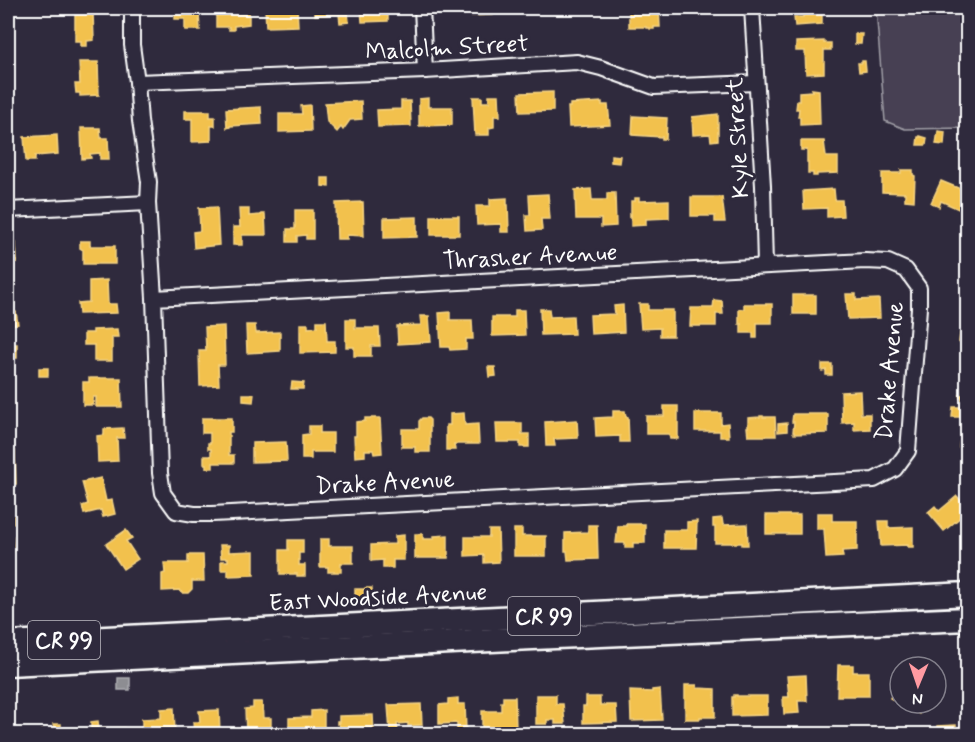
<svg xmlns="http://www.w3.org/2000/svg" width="975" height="742" font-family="Mynerve,sans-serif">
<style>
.green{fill:#464152;stroke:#a2a0a8;stroke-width:1.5}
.homes{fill:#f2c14e;stroke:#f6d483;stroke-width:1.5}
.industry{fill:#8d8d92;stroke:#afafb3;stroke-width:1.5}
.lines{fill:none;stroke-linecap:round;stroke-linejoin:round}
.street-casing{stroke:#fff;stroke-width:18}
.primary-casing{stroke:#fff;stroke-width:27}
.street{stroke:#2f2a3d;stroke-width:14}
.primary{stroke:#2f2a3d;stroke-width:22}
.labels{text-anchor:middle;stroke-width:6;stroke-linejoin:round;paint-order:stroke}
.shield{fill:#2f2a3d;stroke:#c1bfc5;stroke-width:1.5}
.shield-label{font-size:22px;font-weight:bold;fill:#fff}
.street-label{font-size:24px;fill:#fff;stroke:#2f2a3d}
</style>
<rect width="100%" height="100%" fill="#2f2a3d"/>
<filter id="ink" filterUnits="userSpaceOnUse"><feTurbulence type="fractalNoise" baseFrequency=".0167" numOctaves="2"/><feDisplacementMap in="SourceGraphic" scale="12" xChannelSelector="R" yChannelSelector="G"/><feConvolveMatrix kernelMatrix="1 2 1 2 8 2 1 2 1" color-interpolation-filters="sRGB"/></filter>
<g filter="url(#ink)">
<!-- green -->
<polygon class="green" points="876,8 967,8 967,128 905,129 885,121"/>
<!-- homes -->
<g class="homes">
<polygon points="175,8 192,8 193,14 199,14 200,30 185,30 185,19 175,19"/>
<polygon points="216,8 242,8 242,11 249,11 249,24 234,26 234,30 229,30 229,27 216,27"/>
<polygon points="265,8 297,8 298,26 266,27"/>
<polygon points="315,8 346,8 346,13 348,12 349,22 340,23 339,14 315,15"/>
<polygon points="361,8 381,8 381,12 388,12 388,21 362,22"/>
<polygon points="462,8 493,8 493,15 463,16"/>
<polygon points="529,8 559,8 560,12 529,13"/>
<polygon points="629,8 659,8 660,27 654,27 654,29 650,29 650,28 646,28 646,27 629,27"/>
<polygon points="801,8 822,8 822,24 795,26 794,17 803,17 803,9 801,9"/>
<polygon points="93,13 94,40 87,41 87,46 81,46 81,41 75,41 75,14"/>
<polygon points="855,34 862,34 861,44 855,44"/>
<polygon points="824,41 824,43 831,43 831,50 824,50 824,73 806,74 805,51 796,51 796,42"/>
<polygon points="862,61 865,61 866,71 859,72 858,63 862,63"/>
<polygon points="79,62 98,62 99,95 80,96 80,93 76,93 75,84 80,84"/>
<polygon points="812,89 819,90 820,124 800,125 800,117 798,117 799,109 796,109 797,101 799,101 799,92 813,91"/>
<polygon points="553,92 553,111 520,112 519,93"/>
<polygon points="489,95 499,95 500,116 494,116 494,127 489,128 489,135 475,135 473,97 482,97 482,102 489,102"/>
<polygon points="428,98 428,107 452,107 452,125 419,126 419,99"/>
<polygon points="361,101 362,119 350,120 343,130 341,127 337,132 327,122 325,103"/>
<polygon points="401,101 410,101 411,126 378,127 377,110 401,109"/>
<polygon points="602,102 602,105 608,105 610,125 569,127 568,107 570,107 570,104"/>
<polygon points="310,105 311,131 279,132 279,114 302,114 301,106"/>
<polygon points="261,107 262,124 230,126 230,127 227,128 226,109"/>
<polygon points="185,111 210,111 210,117 215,117 215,126 211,126 211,141 192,142 192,119 185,119"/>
<polygon points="718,114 718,140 711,141 710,134 693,135 692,117"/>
<polygon points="633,116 667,118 666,139 662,139 662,137 632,135"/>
<polygon points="81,128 100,128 101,138 108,138 109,159 100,159 100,153 90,154 91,158 82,159"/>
<polygon points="938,131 945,132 944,145 936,144"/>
<polygon points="57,135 58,154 35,156 35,161 26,161 24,137"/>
<polygon points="920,136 927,138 926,145 917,145 918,137 920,137"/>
<polygon points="801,141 824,141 826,157 838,157 838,173 817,174 817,176 813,176 813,173 808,173 808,162 807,162 807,150 801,150"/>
<polygon points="611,155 620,156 619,163 611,162"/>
<polygon points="901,170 913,170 913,175 915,176 914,201 905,200 905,193 882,192 882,173 901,173"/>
<polygon points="322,178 329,178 329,187 322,186"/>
<polygon points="941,181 968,192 968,201 963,211 941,201 939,207 931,203"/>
<polygon points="591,189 592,200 607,200 607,193 615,193 616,226 601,227 601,219 576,219 575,190"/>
<polygon points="834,189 835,200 842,200 843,216 827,217 827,208 804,209 803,191"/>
<polygon points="548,194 550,219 541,219 542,230 527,231 526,215 530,215 529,195"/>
<polygon points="691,197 722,197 725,222 715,222 715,216 691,216"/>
<polygon points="507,198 507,205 508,205 509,232 501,232 501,224 477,225 476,206 490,206 490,199"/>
<polygon points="635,198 639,198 639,201 669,200 669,218 646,219 646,225 631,226 631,216 629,217 629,214 631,214 631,201 635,201"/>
<polygon points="363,202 364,236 347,235 347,239 337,239 336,203"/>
<polygon points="217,207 219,245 194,248 193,232 200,231 199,208"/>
<polygon points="239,209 249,209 249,216 261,215 261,214 265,214 266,235 242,235 242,245 233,245 233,227 240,227"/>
<polygon points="295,210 313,210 313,239 306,239 306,235 297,236 297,242 287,242 287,229 295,229"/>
<rect x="431" y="216" width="28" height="19"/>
<polygon points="417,217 417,237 384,238 384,218"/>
<polygon points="80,241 90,241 90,246 115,246 115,264 83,264 83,250 80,248"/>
<polygon points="16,242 17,262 8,263 8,243"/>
<polygon points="107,280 108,304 116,304 117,313 79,314 78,303 89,302 89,281"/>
<polygon points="846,294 856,294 856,300 879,299 880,318 848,319"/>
<rect x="793" y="295" width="23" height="19"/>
<polygon points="714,300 722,301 723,314 716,314 716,326 690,326 691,308 713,308"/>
<polygon points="639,304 648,304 648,310 673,310 673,336 660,336 660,328 641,329"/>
<polygon points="744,304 772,304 772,323 757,323 757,338 753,338 753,333 741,333 741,324 739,324 739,309 744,309"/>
<polygon points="623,305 624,332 591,334 590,315 615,314 614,306"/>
<polygon points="540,309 549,309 550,317 573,316 574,334 541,335"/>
<polygon points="515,310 524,310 525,335 492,336 492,317 515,317"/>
<polygon points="16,312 18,324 8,325 8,313"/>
<polygon points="450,312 450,320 472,320 473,339 466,339 466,349 450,350 449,347 441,347 439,313"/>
<polygon points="420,316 429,316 431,342 398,344 397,326 421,325"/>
<polygon points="346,319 355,319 355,328 379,328 380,346 371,346 371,356 354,356 354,347 346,347"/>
<polygon points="317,321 326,321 327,341 335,341 335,352 300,353 300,324 308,324 308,328 317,327"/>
<polygon points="246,325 255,325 256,333 280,332 280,351 247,353"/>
<polygon points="224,326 225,365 218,365 219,385 200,386 199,351 206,351 205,327"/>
<polygon points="117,329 118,337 112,337 112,361 94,361 94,345 84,345 84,333 93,333 93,330"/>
<polygon points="960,333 968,334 968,343 959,342"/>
<polygon points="8,344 17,344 17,358 10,358 10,376 8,376"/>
<polygon points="822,364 832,364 832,375 826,375 826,370 822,371"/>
<polygon points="488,367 495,367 496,376 489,377"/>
<rect x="39" y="368" width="9" height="8"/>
<polygon points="89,378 121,378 122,407 96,407 96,397 93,397 93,405 83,405 83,382 89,382"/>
<polygon points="292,382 304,383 303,389 291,389"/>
<polygon points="964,384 968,385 967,417 952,417 953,407 961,407 962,398 960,398 960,395 963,395"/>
<polygon points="860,391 861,414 870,414 870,429 854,430 854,422 842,423 841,392"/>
<polygon points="243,394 254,394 253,402 243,401"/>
<polygon points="664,406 678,406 678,439 670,439 669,434 646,434 646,416 664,416"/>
<polygon points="613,411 625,411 626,417 628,417 629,442 620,442 620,436 596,437 595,418 613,417"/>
<polygon points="464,413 465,425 478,424 479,444 454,444 455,450 446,450 446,425 450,425 450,414"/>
<polygon points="695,413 721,413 721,424 728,423 729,437 720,437 720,431 695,431"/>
<polygon points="793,414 828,414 828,433 794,434 794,432 793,432 794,422 792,422"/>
<polygon points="760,416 763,416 763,417 775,417 776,436 748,436 747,427 748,427 748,418 760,417"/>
<polygon points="202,418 232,418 232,432 229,432 229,455 234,455 234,463 213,463 213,468 206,468 206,464 204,464 204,456 211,456 211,449 208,449 208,443 210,443 210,433 202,433"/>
<polygon points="365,418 380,418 382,453 374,454 373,450 365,450 365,456 355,457 354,436 356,436 356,422 365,421"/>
<polygon points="422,418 428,418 430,420 430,452 415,452 415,447 402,447 402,429 419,429 419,421"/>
<polygon points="577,420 578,438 554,439 555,446 546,446 545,422"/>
<polygon points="496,423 522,423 522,434 529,434 529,447 520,447 520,442 497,442"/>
<polygon points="787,423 787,431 778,432 778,424"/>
<polygon points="309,426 320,426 320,433 333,433 333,452 311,452 311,459 302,459 302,435 309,434"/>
<polygon points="123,428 124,438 117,438 118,461 98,462 97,436 104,435 104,429"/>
<polygon points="960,438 968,439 968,472 962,472 964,447 959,447"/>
<polygon points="286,442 287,461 252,462 252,443"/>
<polygon points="8,451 15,451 16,484 8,484"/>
<polygon points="101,478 106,501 112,500 115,514 103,517 101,510 84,514 82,506 88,504 82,482"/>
<polygon points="957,496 968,508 968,511 944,531 928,512 935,506 939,511"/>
<polygon points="8,505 10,505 10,517 13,516 13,523 8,523"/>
<polygon points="817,513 832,513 832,521 857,521 857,550 842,551 843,557 826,558 824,529 817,529"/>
<rect x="766" y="515" width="34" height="19"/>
<polygon points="722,518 723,525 747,524 748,545 742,545 742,543 715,543 715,527 713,527 713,519"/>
<polygon points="697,521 696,548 664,548 664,530 687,530 687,522"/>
<polygon points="879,521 888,521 888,528 913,527 913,547 908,547 908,545 881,546"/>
<polygon points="626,524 645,524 645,543 633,543 633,548 625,548 625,543 616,543 618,526 626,526"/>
<polygon points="588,525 597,525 598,559 568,560 567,551 565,551 565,533 588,532"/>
<polygon points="514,529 522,529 522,536 546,536 546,556 514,556"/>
<polygon points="126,530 132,538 126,541 138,559 123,569 106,544"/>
<polygon points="489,530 498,530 499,562 484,563 484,555 465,556 465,537 489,537"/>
<polygon points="415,534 423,534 423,539 434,539 434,536 448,535 448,558 415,558"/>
<polygon points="404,535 404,560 393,560 393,568 383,568 383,560 371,561 371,545 395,544 395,536"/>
<polygon points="8,536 12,536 13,552 8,552"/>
<polygon points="320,539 329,539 329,546 353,546 353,563 341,563 341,572 328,572 328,567 320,567"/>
<polygon points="288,540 303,540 303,553 299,553 299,565 305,565 305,576 297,576 297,574 280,574 280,550 288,550"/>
<polygon points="220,545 229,545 229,552 254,551 254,575 228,576 228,570 221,570 221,561 228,561 228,558 221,558"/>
<polygon points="188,555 203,555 204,581 192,581 192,589 188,593 182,593 180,590 162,591 162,574 165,573 164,563 188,563"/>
<polygon points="365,588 372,588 372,593 375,593 375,600 365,600"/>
<polygon points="355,589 364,589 364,601 355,600"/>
<polygon points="838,665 853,665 853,672 869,672 869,696 837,696"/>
<polygon points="806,675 807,701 798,701 799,713 784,714 783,697 789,697 787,676"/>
<polygon points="899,682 900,703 925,703 919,714 890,698"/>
<polygon points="685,685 697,685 697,688 715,689 715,717 700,717 700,719 685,719"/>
<polygon points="660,689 662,720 631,721 630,691 652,692 652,690"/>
<polygon points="536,695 556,695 556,704 563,704 565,724 555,724 555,720 547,720 547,724 536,724"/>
<polygon points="734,695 737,695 737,696 767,696 767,715 732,716 732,697 734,697"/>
<polygon points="503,697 515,697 516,729 482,730 482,711 501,711 501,702 503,702"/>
<polygon points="586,697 600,697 600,705 616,705 617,722 583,723 583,706 586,706"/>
<polygon points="458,698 458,704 465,704 466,730 457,731 457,723 439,724 439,705 448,704 448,699"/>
<polygon points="253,702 262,702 263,718 271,718 271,734 262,734 262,732 246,733 245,709 253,708"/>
<polygon points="421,704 422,725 408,726 408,723 397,724 398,732 390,732 388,705"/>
<polygon points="174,708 175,734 142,734 142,719 161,718 161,709"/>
<polygon points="219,710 220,734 194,734 193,722 200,722 199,711"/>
<polygon points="324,710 324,734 289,734 289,718 311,717 311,711"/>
<polygon points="373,715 374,734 340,734 339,723 337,724 337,721 339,721 339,716"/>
<polygon points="98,721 99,729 124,728 124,734 91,734 91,722"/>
<polygon points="53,724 61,724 61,730 75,730 75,734 41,734 41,731 54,731"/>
<polygon points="956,725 956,734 938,734 937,726"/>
</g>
<!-- industry -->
<rect class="industry" x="118" y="678" width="12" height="12"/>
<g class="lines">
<defs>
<g id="street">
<polyline points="132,8 132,45 137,82 140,121 149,182 148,203 154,298 160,473 163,493 176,511 194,514 212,514 874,480 895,469 908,451 919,308 919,288 906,270 888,262 865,261 154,298"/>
<polyline points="422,8 425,71"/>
<polyline points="752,8 763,186 765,266"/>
<polyline points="137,82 425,71 577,62 601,68 654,87 756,83"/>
<polyline points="8,210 148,203"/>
</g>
<g id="primary">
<polyline points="8,643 968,594"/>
<polyline points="8,664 533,638 968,619"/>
</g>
</defs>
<!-- street casing -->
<use href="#street" class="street-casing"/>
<!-- primary casing -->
<use href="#primary" class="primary-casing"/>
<!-- street -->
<use href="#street" class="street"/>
<!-- primary -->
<use href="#primary" class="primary"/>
</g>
</g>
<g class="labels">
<!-- shield labels -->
<g class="shield">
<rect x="508" y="597" width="72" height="38" rx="4.5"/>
<rect x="28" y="621" width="72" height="38" rx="4.5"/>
</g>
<g class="shield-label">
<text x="544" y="624">CR 99</text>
<text x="64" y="648">CR 99</text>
</g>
<!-- street labels -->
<g class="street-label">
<text transform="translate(447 47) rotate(-3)" y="8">Malcolm Street</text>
<text transform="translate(737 138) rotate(-93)" y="8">Kyle Street</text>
<text transform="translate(530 256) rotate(-3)" y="8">Thrasher Avenue</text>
<text transform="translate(889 371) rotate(-85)" y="8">Drake Avenue</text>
<text transform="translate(385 482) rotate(-3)" y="8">Drake Avenue</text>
<text transform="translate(378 597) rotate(-3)" y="8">East Woodside Avenue</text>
</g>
</g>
<!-- margin -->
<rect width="975" height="742" fill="none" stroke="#2f2a3d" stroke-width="30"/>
<rect x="15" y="15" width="945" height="712" fill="none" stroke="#fff" stroke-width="2" filter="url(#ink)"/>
<!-- north arrow -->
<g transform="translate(918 685) rotate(182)"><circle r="28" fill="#2f2a3d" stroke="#827f8b" stroke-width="1.5"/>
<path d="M0-4.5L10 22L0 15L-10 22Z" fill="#ff9aa2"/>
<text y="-9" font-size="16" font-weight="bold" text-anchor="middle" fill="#ffffff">N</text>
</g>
</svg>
